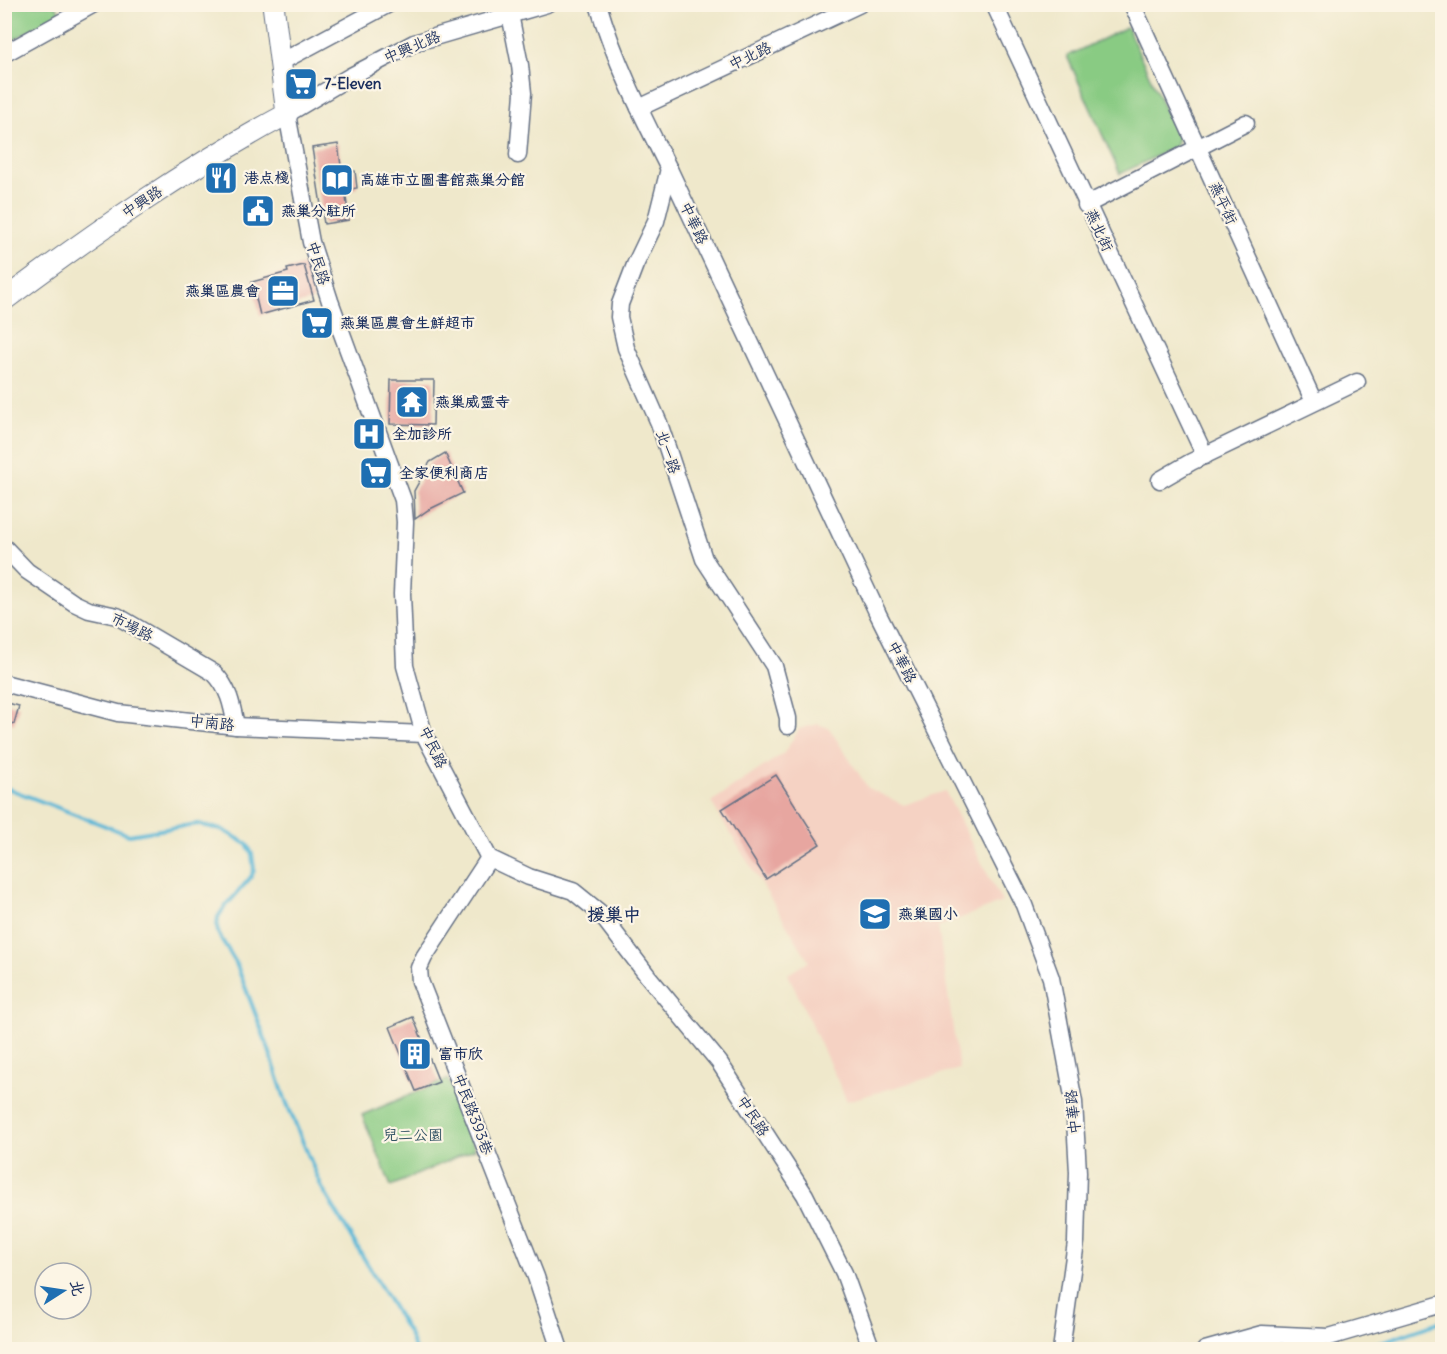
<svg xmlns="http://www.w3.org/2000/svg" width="1447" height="1354" font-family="Delius,'LXGW WenKai TC',sans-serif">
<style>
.built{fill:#f5d2c3}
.green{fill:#89cb83;stroke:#527d70;stroke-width:1.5}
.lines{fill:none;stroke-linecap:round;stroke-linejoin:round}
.stream{stroke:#59b7d7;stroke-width:4}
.building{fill:#e7a6a0}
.minor-casing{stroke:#657084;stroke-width:19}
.major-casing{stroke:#657084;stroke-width:23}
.minor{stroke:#fff;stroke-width:16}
.major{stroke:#fff;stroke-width:21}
.labels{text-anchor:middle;stroke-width:4.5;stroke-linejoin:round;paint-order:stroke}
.street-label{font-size:15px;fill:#1b2f5e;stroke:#fcf5e5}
.poi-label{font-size:15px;font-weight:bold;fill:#1b2f5e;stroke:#fcf5e5;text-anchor:start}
.park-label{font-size:15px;fill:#365667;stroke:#fcf5e5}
.quarter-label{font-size:18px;font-weight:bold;fill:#1b2f5e;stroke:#fcf5e5}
</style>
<rect width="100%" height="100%" fill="#fcf5e5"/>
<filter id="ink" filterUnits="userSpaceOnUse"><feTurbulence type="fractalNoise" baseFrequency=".0167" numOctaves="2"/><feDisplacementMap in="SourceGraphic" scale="12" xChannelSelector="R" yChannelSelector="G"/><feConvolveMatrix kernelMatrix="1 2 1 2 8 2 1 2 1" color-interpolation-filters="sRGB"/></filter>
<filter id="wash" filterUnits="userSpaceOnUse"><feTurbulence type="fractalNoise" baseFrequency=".008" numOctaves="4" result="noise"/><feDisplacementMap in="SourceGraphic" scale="24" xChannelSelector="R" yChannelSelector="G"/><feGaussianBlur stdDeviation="1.35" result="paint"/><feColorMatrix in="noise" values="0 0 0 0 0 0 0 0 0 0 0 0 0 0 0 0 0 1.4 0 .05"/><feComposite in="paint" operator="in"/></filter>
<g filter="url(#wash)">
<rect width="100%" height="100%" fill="#efe8cb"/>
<!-- built -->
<polygon class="built" points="818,724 829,728 868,788 904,805 945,791 1002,902 938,927 959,1069 847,1101 788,974 809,961 711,802 784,753 799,729"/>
<!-- green -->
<g class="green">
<polygon points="5,5 56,5 60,13 5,45"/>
<polygon points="1127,27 1178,138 1175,147 1120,174 1067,56"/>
<polygon points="448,1079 475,1149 391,1186 362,1115"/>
</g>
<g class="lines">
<!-- stream -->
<g class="stream">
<polyline points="4,787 129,835 197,824 223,830 247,844 252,854 254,870 251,877 224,908 218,917 217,928 219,935 236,963 268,1047 285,1099 322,1188 409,1334 415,1350"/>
<polyline points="1354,1350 1382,1342"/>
<polyline points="1381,1350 1382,1342 1442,1321"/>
</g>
</g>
<g id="blocks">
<!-- building -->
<g class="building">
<polygon points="338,144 342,173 355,171 357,188 345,190 349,220 324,224 312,148"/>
<polygon points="304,265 314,300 260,315 252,282 288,272 287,269"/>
<polygon points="391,380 434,380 433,425 390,424"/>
<polygon points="445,453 463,493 428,510 415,519 414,491 430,462"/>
<polygon points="4,702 19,706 14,724 4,721"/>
<polygon points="776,775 820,844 766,879 722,809"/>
<polygon points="413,1017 439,1082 416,1091 390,1027"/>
</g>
</g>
</g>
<g filter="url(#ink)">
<use href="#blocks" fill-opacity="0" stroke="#657084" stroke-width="1.5"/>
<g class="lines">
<defs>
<g id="minor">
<polyline points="508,4 520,65 523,93 518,155"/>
<polyline points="547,4 414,43 351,76 287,114 311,242 330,301 403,500 405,522 402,594 405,666 424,734 489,858 529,877 573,891 599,912 647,975 719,1062 805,1195 844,1273 872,1350"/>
<path d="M598,4c17,58 44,111 71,165l209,445 146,291 27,73 23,124 4,70 -2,70 -15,108"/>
<polyline points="994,4 1205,456"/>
<polyline points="1132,4 1314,402"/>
<polyline points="4,54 94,4"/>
<polyline points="281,62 389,4"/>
<polyline points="639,108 860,4"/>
<polyline points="669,169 656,221 635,265 620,304 619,317 626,348 659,423 704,559 774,666 788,718 788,726"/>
<polyline points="1086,205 1246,123"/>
<polyline points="1160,480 1191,462 1357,382"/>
<path d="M4,547l23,24 47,32 15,7 28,6 97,57c15,15 18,32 22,53"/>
<polyline points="4,683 118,713 236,726 424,734"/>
<polyline points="489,858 424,957 419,968 420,981 536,1277 560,1350"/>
<polyline points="1205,1350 1262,1334 1329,1337 1442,1304"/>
</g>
<path id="major" d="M4,300c91,-68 183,-132 283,-186l-14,-110"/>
</defs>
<!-- minor casing -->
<use href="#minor" class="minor-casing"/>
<!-- major casing -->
<use href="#major" class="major-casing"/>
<!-- minor -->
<use href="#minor" class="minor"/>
<!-- major -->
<use href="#major" class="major"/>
</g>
</g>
<!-- icons -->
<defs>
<symbol id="supermarket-square" viewBox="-11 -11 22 22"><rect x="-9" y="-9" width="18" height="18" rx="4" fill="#1f6fb2" stroke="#fcf5e5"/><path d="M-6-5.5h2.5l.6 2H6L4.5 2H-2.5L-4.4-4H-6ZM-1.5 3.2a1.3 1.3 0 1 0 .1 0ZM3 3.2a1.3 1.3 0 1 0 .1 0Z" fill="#fff"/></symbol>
<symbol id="restaurant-square" viewBox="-11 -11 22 22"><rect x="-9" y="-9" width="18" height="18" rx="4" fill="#1f6fb2" stroke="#fcf5e5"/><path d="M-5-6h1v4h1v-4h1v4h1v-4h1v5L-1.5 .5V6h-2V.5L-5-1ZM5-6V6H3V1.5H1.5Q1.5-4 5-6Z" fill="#fff"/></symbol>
<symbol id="library-square" viewBox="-11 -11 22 22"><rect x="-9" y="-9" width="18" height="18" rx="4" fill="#1f6fb2" stroke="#fcf5e5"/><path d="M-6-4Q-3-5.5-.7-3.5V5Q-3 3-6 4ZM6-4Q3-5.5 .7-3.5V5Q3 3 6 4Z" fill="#fff"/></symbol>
<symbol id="civic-square" viewBox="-11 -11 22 22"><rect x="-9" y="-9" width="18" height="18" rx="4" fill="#1f6fb2" stroke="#fcf5e5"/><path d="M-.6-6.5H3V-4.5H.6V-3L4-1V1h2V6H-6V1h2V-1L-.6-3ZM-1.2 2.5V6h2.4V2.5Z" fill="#fff"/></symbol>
<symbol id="office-square" viewBox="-11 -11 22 22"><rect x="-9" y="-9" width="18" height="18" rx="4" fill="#1f6fb2" stroke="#fcf5e5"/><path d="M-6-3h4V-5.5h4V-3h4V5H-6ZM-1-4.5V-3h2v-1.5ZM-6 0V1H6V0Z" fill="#fff"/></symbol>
<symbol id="temple-square" viewBox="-11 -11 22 22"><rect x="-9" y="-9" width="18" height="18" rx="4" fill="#1f6fb2" stroke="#fcf5e5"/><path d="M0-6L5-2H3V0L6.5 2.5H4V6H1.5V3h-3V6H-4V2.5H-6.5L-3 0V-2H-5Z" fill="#fff"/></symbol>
<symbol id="hospital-square" viewBox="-11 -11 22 22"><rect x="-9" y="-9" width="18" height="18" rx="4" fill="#1f6fb2" stroke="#fcf5e5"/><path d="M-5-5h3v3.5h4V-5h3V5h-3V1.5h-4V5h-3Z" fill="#fff"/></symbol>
<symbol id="school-square" viewBox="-11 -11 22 22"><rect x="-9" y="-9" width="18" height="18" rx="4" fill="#1f6fb2" stroke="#fcf5e5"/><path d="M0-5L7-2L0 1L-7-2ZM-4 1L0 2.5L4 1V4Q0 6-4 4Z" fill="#fff"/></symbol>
<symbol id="building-square" viewBox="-11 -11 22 22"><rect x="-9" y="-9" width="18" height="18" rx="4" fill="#1f6fb2" stroke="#fcf5e5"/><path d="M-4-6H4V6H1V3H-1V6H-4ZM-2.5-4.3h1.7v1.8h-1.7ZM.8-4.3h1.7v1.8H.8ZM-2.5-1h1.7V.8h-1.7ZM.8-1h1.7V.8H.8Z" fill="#fff"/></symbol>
</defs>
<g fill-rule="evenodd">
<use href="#supermarket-square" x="282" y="65" width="38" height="38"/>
<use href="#restaurant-square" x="202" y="159" width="38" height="38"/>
<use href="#library-square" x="318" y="161" width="38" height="38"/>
<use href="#civic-square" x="239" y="192" width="38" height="38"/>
<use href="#office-square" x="264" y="272" width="38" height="38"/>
<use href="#supermarket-square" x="298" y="304" width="38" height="38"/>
<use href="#temple-square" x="393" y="383" width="38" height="38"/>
<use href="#hospital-square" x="350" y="415" width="38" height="38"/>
<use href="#supermarket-square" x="357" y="454" width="38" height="38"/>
<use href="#school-square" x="856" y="895" width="38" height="38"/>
<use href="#building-square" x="396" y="1035" width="38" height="38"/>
</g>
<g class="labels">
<!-- street labels -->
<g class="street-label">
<text transform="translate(412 47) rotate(-23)" y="5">中興北路</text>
<text transform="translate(750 56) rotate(-25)" y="5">中北路</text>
<text transform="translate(142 202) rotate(-33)" y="5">中興路</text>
<text transform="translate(1223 203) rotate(65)" y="5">燕平街</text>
<text transform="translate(694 223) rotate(65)" y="5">中華路</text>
<text transform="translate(1099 230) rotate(65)" y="5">燕北街</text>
<text transform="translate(318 263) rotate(73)" y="5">中民路</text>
<text transform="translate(668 452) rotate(71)" y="5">北一路</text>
<text transform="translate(132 627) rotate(27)" y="5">市場路</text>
<text transform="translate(902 662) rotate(63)" y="5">中華路</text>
<text transform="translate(212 723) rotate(6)" y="5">中南路</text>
<text transform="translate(433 747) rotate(65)" y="5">中民路</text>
<text transform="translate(1073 1112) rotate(-96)" y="5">中華路</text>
<text transform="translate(473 1114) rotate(69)" y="5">中民路393巷</text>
<text transform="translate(753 1116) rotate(57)" y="5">中民路</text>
</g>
<!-- poi labels -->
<g class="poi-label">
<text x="324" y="89">7-Eleven</text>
<text x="244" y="183">港点棧</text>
<text x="360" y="185">高雄市立圖書館燕巢分館</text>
<text x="281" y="216">燕巢分駐所</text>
<text x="260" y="296" text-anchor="end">燕巢區農會</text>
<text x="340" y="328">燕巢區農會生鮮超市</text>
<text x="435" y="407">燕巢威靈寺</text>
<text x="392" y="439">全加診所</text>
<text x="399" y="478">全家便利商店</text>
<text x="898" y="919">燕巢國小</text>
<text x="438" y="1059">富市欣</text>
</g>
<!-- park labels -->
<g class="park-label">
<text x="413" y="1140">兒二公園</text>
</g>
<!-- quarter labels -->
<g class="quarter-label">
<text x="614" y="921">援巢中</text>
</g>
</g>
<!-- margin -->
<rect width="1447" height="1354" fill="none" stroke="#fcf5e5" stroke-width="24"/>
<!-- north arrow -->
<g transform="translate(63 1291) rotate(78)"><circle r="28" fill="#fcf5e5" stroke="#a2a6af" stroke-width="1.5"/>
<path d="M0-4.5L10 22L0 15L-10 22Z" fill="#1f6fb2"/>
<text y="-9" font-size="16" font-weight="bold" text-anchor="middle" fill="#1b2f5e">北</text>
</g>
</svg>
